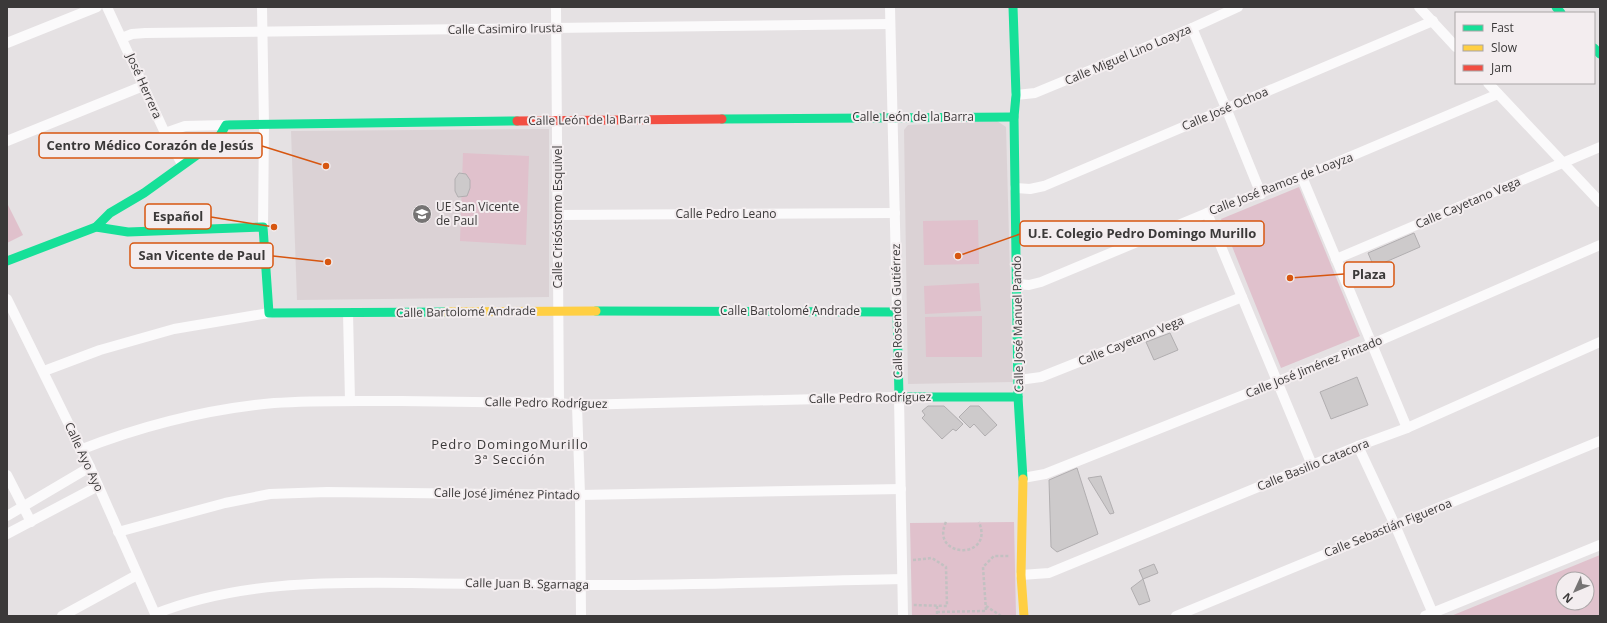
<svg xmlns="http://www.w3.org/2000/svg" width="1607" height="623" font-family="'Open Sans',sans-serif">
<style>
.built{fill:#dbd2d5}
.green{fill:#e0c1cc;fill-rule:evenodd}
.building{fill:#cdcacb;stroke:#b1aeb0}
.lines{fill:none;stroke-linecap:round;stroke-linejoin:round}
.path{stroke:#c2c1c1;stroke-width:2.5;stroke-dasharray:3 2;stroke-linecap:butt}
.street{stroke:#fbfafb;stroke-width:10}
.fast{stroke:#16e098;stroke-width:9}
.slow{stroke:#ffcf43;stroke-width:9}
.jam{stroke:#f24e42;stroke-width:9}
.labels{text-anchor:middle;stroke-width:4;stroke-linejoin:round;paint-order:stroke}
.street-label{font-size:12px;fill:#3b3939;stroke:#f3edef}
.poi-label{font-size:12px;fill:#3b3939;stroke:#f3edef;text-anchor:start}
.neighbourhood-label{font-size:13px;letter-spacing:1px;fill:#3b3939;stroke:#f3edef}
.leader{fill:none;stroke:#d75610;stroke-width:1.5}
.callout-dot{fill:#d75610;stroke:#f3edef;stroke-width:1.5}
.callout{fill:#f3edef;stroke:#d75610;stroke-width:1.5}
.callout-label{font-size:13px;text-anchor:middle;font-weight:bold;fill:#3b3939}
</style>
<rect width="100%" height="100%" fill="#e5e1e3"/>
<!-- built -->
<g class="built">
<polygon points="997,121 1006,127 1013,382 908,384 904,130 908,125"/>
<polygon points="549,129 549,297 297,300 291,131"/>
</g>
<!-- green -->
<g class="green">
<polygon points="463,153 529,156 526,245 460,241"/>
<polygon points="1299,187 1360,336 1281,368 1221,219"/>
<polygon points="7,203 23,235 7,243"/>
<polygon points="978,220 979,264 924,265 923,221"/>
<polygon points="979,283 981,311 925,314 924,286"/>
<polygon points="982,316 982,357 926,357 925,317"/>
<polygon points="1014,522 1016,616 912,616 910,523"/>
<path d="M1600,555v61h-149zM1563,579h24v24h-24z"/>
</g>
<!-- building -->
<g class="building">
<polygon points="459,173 466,174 470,180 470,188 467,196 458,197 455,191 455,179"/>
<polygon points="1414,233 1420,247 1374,267 1368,253"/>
<polygon points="1170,333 1178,350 1154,360 1146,342"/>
<polygon points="1357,377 1368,405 1331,419 1320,392"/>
<polygon points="928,406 944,406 963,424 956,431 953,429 942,439 922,418 925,415 922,411"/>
<polygon points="970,406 979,406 997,425 985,436 974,424 970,428 959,417"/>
<polygon points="1077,468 1098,534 1057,552 1051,547 1049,480"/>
<polygon points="1101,476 1114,513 1110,514 1088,478"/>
<polygon points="1154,564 1158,573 1143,579 1139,570"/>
<polygon points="1143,579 1150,601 1139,605 1131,588"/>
</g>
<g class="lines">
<!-- path -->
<g class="path">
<path d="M946,522c-17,36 49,39 33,0"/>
<polyline points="913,560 932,558 946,567 947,606 913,605"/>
<polyline points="937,606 937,616"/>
<polyline points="986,606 1001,616"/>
<polyline points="937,612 986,611 983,567 994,556 1009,556"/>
</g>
<!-- street -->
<g class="street">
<polyline points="107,7 165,133 182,164"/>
<polyline points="262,7 264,125 263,227"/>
<polyline points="556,7 559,403"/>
<polyline points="890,7 897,312"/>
<polyline points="1419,7 1456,47"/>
<polyline points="1192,28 1226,108 1261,194"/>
<polyline points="122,38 132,34 145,33 890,24"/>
<polyline points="7,43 97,7"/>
<polyline points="1488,83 1600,202"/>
<polyline points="1016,95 1035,93 1192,28 1238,7"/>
<polyline points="165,133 185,126 226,125"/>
<polyline points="7,141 143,86"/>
<polyline points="1302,177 1407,428"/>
<polyline points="1015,188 1030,189 1044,186 1433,21"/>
<polyline points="1207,213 1312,465"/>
<polyline points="558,215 895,213"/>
<polyline points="1336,259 1600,147"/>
<polyline points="1018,284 1029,285 1041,282 1207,213 1302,177 1498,94"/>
<polyline points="7,299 90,467 156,616"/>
<polyline points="348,313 350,401"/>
<polyline points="44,371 100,350 174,329 269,313"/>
<polyline points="1019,380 1041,377 1242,297"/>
<polyline points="577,405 580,495 581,616"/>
<polyline points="1358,446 1395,525 1434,616"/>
<path d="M80,450c61,-24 129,-41 194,-47 42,-3 85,-2 127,-2 53,1 106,1 158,2l18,2 322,-8 4,219"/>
<polyline points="7,475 31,522"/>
<polyline points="1023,478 1045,474 1372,344 1600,245"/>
<polyline points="7,516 90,467"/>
<polyline points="118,532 225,503 270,494 327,492 580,495 901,489"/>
<polyline points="7,534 98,486"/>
<polyline points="1021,575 1049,573 1358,446 1407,428 1600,342"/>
<path d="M155,614c81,-32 168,-32 253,-31 57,1 113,2 170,2 108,1 216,-4 324,-6"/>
<polyline points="62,616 137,575"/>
<polyline points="1176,616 1600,441"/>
<polyline points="1425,616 1600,545"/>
</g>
<!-- fast -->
<g class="fast">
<polyline points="1013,7 1016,95 1014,117 1018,397 1023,479"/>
<polyline points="1556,7 1561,13"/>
<polyline points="1594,48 1600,54"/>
<polyline points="722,119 1014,117"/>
<polyline points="96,227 110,213 144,193 208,147 219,137 226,125 517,121"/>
<polyline points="7,261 96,227 128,232 263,227 269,313 446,312"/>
<polyline points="596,311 897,312 899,397 1018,397"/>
</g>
<!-- slow -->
<g class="slow">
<polyline points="446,312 596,311"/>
<polyline points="1023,479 1021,575 1024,616"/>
</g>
<!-- jam -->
<polyline class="jam" points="517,121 722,119"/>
</g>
<!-- icons -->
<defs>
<symbol id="school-disc" viewBox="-11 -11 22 22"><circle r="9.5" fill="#767474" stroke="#f3edef"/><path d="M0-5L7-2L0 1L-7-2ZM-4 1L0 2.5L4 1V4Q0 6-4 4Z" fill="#fff"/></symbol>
</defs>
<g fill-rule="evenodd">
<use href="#school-disc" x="411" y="203" width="22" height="22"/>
</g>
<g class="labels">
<!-- street labels -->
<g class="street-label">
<text transform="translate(505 29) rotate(-1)" y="4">Calle Casimiro Irusta</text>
<text transform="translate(1128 55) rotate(-23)" y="4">Calle Miguel Lino Loayza</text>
<text transform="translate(144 86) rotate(66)" y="4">José Herrera</text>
<text transform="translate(1225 109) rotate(-23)" y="4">Calle José Ochoa</text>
<text x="913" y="121">Calle León de la Barra</text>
<text transform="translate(589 120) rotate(-1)" y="4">Calle León de la Barra</text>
<text transform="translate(1281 184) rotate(-21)" y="4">Calle José Ramos de Loayza</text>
<text transform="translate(1468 203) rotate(-23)" y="4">Calle Cayetano Vega</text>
<text x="726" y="218">Calle Pedro Leano</text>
<text transform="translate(558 217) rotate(-90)" y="4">Calle Crisóstomo Esquivel</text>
<text x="790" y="315">Calle Bartolomé Andrade</text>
<text transform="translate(897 311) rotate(-91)" y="4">Calle Rosendo Gutiérrez</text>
<text transform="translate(466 312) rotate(-1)" y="4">Calle Bartolomé Andrade</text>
<text transform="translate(1018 324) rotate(-91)" y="4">Calle José Manuel Pando</text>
<text transform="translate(1131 341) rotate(-22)" y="4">Calle Cayetano Vega</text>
<text transform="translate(1314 367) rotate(-22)" y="4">Calle José Jiménez Pintado</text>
<text transform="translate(870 398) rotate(-1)" y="4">Calle Pedro Rodríguez</text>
<text transform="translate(546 403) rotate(1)" y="4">Calle Pedro Rodríguez</text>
<text transform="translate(84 457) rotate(65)" y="4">Calle Ayo Ayo</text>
<text transform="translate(1313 465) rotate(-22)" y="4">Calle Basilio Catacora</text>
<text transform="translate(507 494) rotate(1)" y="4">Calle José Jiménez Pintado</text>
<text transform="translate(1388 528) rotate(-22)" y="4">Calle Sebastián Figueroa</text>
<text transform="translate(527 584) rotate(1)" y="4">Calle Juan B. Sgarnaga</text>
</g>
<!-- poi labels -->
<g class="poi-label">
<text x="436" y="211">UE San Vicente<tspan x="436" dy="14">de Paul</tspan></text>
</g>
<!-- neighbourhood labels -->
<g class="neighbourhood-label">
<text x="510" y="449">Pedro DomingoMurillo<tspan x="510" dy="15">3ª Sección</tspan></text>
</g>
</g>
<!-- callouts -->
<path class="leader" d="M326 166L262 146M274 227L211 217M958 256L1020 234M328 262L273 256M1290 278L1344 274"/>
<g class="callout-dot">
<circle cx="326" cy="166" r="4"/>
<circle cx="274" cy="227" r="4"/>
<circle cx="958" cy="256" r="4"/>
<circle cx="328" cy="262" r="4"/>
<circle cx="1290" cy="278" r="4"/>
</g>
<g class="callout">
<rect x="39" y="133" width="223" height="25" rx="4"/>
<rect x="145" y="204" width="66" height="25" rx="4"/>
<rect x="1020" y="221" width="244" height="25" rx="4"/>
<rect x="130" y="243" width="143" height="25" rx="4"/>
<rect x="1344" y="262" width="50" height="25" rx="4"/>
</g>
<g class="callout-label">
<text x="150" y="150">Centro Médico Corazón de Jesús</text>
<text x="178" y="221">Español</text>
<text x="1142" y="238">U.E. Colegio Pedro Domingo Murillo</text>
<text x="202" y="260">San Vicente de Paul</text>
<text x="1369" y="279">Plaza</text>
</g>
<!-- border -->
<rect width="1607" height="623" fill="none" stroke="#3b3939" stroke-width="16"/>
<!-- legend -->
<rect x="1455" y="12" width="140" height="72" fill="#f3edef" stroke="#a9a5a6"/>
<rect x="1463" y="25" width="20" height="6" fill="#16e098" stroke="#a9a5a6"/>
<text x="1491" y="32" font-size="12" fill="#3b3939">Fast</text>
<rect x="1463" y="45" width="20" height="6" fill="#ffcf43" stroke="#a9a5a6"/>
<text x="1491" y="52" font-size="12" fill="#3b3939">Slow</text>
<rect x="1463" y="65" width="20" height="6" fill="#f24e42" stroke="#a9a5a6"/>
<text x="1491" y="72" font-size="12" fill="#3b3939">Jam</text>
<!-- north arrow -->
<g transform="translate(1575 591) rotate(226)"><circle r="19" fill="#f3edef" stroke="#a9a5a6"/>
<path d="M0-3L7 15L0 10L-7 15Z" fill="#767474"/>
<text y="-6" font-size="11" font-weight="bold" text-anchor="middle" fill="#3b3939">N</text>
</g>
</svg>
